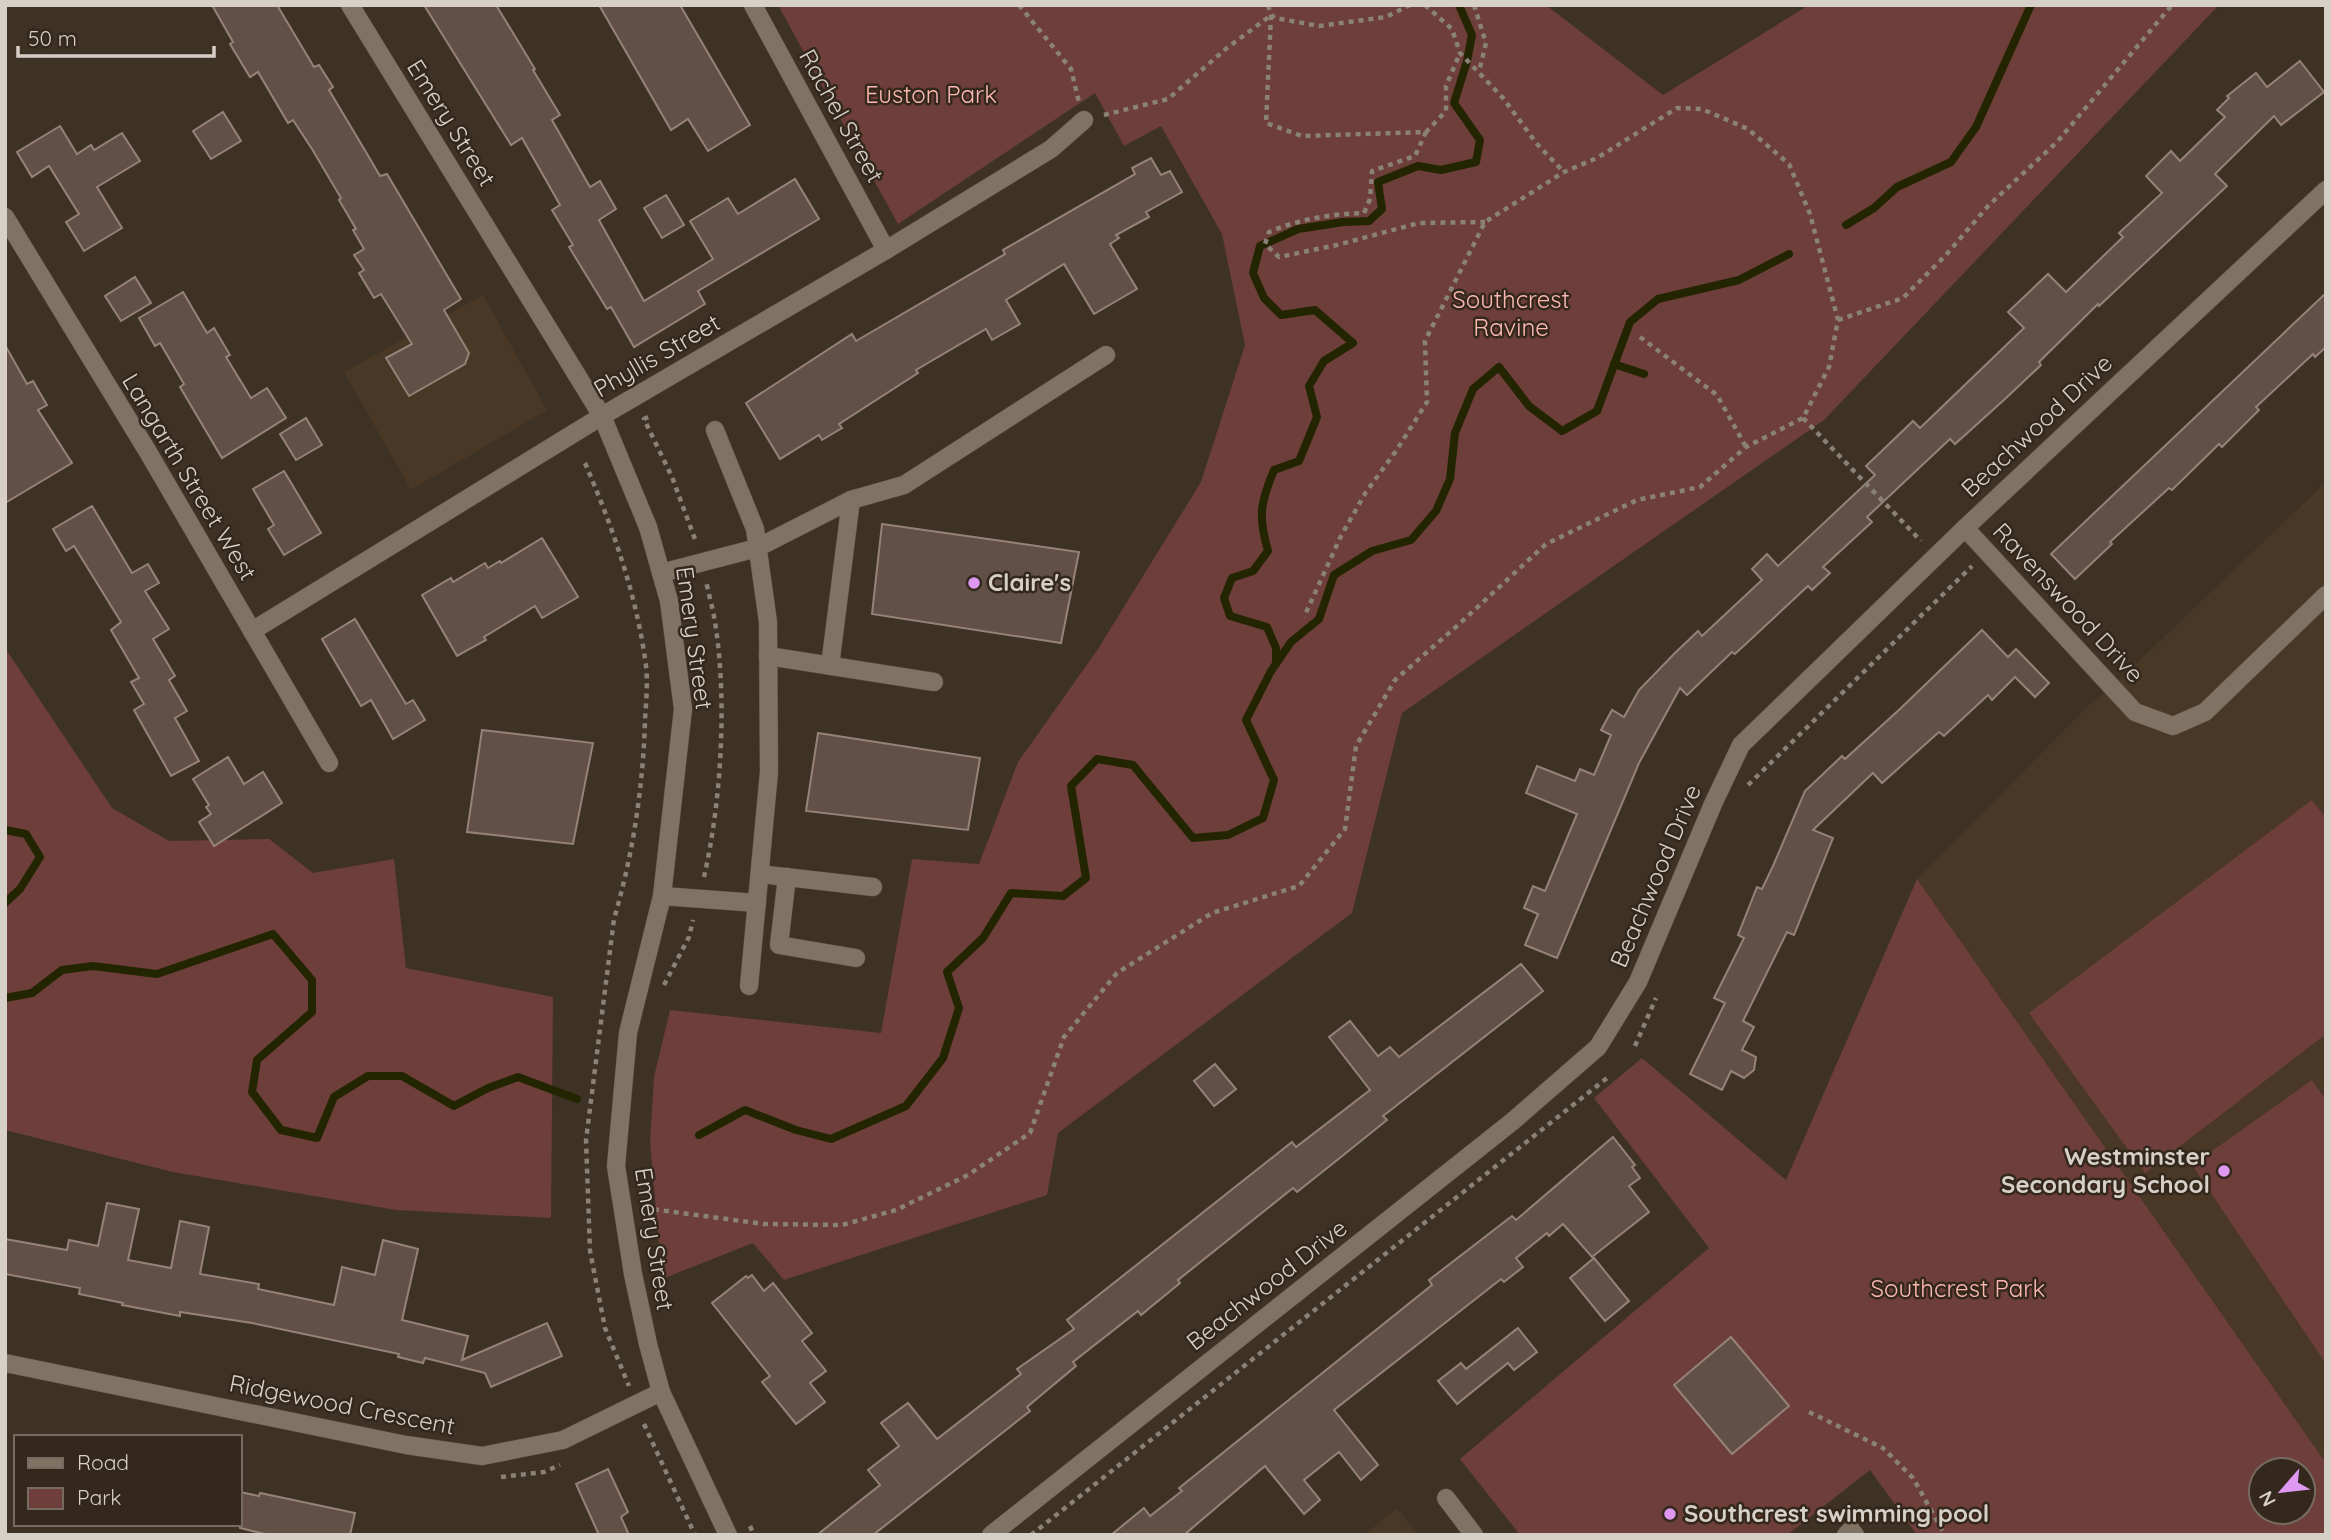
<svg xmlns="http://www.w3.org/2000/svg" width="2331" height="1540" font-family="Quicksand,sans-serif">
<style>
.built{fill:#483825}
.green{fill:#6d3e3a;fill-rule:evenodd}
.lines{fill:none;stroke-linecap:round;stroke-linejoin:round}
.stream{stroke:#222500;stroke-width:8}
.building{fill:#625047;stroke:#958278;stroke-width:2}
.minor-casing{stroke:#5a5145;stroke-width:19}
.path{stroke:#8b8277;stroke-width:4.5;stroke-dasharray:5 5;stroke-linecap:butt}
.minor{stroke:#807364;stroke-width:18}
.poi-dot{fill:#de98f2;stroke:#33281b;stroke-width:2.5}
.labels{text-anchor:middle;stroke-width:5;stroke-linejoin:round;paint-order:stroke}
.park-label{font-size:24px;fill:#fdb8b0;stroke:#33281b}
.street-label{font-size:24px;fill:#d7d0c8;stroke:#33281b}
.poi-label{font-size:24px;font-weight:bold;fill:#d7d0c8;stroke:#33281b;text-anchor:start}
</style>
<rect width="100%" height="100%" fill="#3e3225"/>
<!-- built -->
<g class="built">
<polygon points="483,295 547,410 411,490 344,372"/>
<polygon points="2326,482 2326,1463 1917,879 2088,706 2121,678"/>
<polygon points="1397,1508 1419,1535 1364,1535"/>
</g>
<!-- green -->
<g class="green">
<polygon points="778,5 1546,5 1663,95 1809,5 2219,5 1824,420 1402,713 1352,913 1058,1133 1047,1195 784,1280 753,1243 662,1279 650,1141 654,1077 670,1010 881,1033 912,859 979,864 1018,762 1098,649 1201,482 1245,345 1222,234 1161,126 1124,146 1095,93 898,224"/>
<polygon points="5,648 112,808 169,841 269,839 313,873 394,859 406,968 553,997 551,1218 396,1210 173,1172 5,1130"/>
<polygon points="2312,800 2326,818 2326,1034 2145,1173 2029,1013"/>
<path d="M1917,879l409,584v72h-409l-47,-65 -83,65h-267l-60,-76 249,-211 -115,-150 48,-40 144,122zM2261,1470h42v42h-42z"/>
<polygon points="2312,1080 2326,1100 2326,1364 2192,1165"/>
</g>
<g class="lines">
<!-- stream -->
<g class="stream">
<polyline points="1846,225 1874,208 1897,187 1951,162 1976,127 2031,5"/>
<polyline points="1614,364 1644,374"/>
<path d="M1276,663v-15l-9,-21 -37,-11 -6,-18 8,-20 21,-7 15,-20c-10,-35 -8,-47 6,-81l25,-9 18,-44 -8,-31 15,-25 29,-18 -38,-33 -34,5 -17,-17 -11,-25 7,-27 38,-17 45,-7 26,-1 13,-12 -4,-27 40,-16 23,4 35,-8 4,-22 -26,-37 13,-42 5,-26 -13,-30"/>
<polyline points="5,830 26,834 40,857 20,889 5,903"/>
<polyline points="5,998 32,993 62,970 93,966 157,974 273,934 312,980 312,1012 257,1060 252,1092 281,1130 317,1138 334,1097 368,1076 402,1076 454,1106 488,1088 518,1077 577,1099"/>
<polyline points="699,1135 745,1110 796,1130 831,1139 906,1106 943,1058 959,1008 947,972 983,938 1011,893 1063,896 1086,878 1071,786 1097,759 1133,765 1193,838 1228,835 1263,818 1274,780 1246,720 1271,671 1291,642 1319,619 1334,575 1372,551 1411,540 1436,511 1450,479 1455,433 1473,389 1499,367 1529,406 1562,431 1597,411 1630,322 1658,299 1739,280 1789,254"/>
</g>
</g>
<!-- building -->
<g class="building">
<polygon points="212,5 277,5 314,67 319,65 333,87 329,90 366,152 380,176 387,174 461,299 444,310 469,353 465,364 409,396 386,358 412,344 381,294 374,298 359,273 364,270 354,255 364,249 353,230 356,229 339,200 341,198 312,149 293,120 288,123 258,72 250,77 230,44 233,42"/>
<polygon points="424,5 496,5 535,69 533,70 560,115 552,120 590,187 600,181 616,209 599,220 644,301 713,259 690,221 728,198 738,214 795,179 819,219 698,291 705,304 634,347 611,307 607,309 569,247 573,245 552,210 560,205 522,138 511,145"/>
<polygon points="599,5 680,5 750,125 708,151 688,119 671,130"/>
<polygon points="2300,61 2324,92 2281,125 2274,116 2215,174 2227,186 2099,306 2098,304 2039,362 2041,365 2005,399 1955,444 1950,439 1867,517 1872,522 1823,567 1830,573 1812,590 1808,586 1735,654 1732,652 1687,695 1680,688 1639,763 1557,958 1525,945 1538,914 1524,908 1533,886 1545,891 1577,814 1526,793 1537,766 1575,781 1580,769 1594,775 1611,735 1601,730 1612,710 1624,717 1639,690 1674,654 1698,631 1702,636 1762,580 1752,569 1767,554 1778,566 1875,475 1866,466 1913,421 1920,428 2024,328 2008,312 2048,274 2066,292 2123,237 2119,233 2162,193 2146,176 2171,151 2180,161 2225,117 2217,110 2229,98 2227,96 2256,73 2267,87"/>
<polygon points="223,112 241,141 211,159 193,131"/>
<polygon points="60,126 77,154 91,145 94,150 122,133 140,161 97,187 122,228 84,251 66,222 79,214 49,166 32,177 17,152"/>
<polygon points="1151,158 1161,175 1170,171 1182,192 1146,212 1149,217 1116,235 1119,238 1110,244 1137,289 1094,314 1064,264 1006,300 1020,324 992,340 986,329 916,370 918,373 839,424 842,428 822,440 819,435 780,459 746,403 852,334 856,341 1005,254 1003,250 1135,174 1132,168"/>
<polygon points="666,195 684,225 662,238 644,208"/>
<polygon points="135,277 151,303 121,321 105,296"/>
<polygon points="183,292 207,333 214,328 230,355 226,357 251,398 267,388 286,418 222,458 180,387 184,384 160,343 155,346 139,318"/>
<polygon points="2326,293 2326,347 2315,357 2313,354 2256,407 2259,410 2222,447 2219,444 2172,490 2169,488 2110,542 2112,544 2075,579 2051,554"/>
<polygon points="5,345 27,384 33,381 47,405 38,410 72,463 5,503"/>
<polygon points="306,418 322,445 296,460 280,434"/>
<polygon points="284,471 321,533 284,555 268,529 274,525 253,489"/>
<polygon points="92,506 132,573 148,564 159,583 145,591 169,629 153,639 175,676 169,680 187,711 175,718 199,761 171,776 134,710 144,704 131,682 139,678 111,630 121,622 74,546 66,551 53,529"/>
<polygon points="882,524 1079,552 1061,643 872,614"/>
<polygon points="542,538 578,597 542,618 535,606 484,637 486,640 457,656 422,595 451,578 453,582 485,563 488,568 500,561 501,563"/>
<polygon points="355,619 406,704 413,700 425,720 393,739 371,700 361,706 322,639"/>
<polygon points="1982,630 2008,657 2016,649 2049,683 2035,697 2015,677 1992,700 1988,695 1944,736 1939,732 1882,783 1873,773 1813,830 1833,838 1794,935 1787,932 1743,1021 1754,1027 1742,1050 1756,1057 1754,1070 1744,1078 1731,1071 1722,1090 1690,1074 1725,1003 1714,998 1744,938 1738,935 1757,887 1762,889 1773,866 1805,791 1842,756 1845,759 1901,708"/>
<polygon points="482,730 593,743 573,844 467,832"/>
<polygon points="818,733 980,758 968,830 806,811"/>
<polygon points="228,757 244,784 263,772 282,803 214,846 199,822 211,814 206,807 209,805 193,779"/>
<polygon points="1521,964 1543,991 1383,1116 1387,1120 1336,1161 1297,1192 1293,1188 1178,1280 1180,1283 1141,1315 1138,1311 1073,1362 1076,1366 1027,1407 1030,1411 873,1535 817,1535 880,1485 868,1470 899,1446 881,1423 908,1403 937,1439 1021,1374 1017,1369 1074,1329 1067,1320 1292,1142 1296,1147 1370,1090 1329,1037 1350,1021 1378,1056 1390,1047 1399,1057"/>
<polygon points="1215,1064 1236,1089 1214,1106 1194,1081"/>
<polygon points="1613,1137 1635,1165 1632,1167 1640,1178 1629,1186 1649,1212 1592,1257 1563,1224 1549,1236 1547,1233 1516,1258 1523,1267 1504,1282 1501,1279 1334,1410 1378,1465 1361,1480 1339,1452 1304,1480 1320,1500 1304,1514 1265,1466 1184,1535 1111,1535 1144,1508 1150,1516 1182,1491 1179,1488 1432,1285 1429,1280 1512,1216 1516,1220"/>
<polygon points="107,1203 139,1209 128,1260 171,1268 180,1221 209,1227 200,1274 259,1284 258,1289 334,1305 342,1267 375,1275 383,1240 418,1249 402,1320 468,1336 462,1360 547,1323 562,1356 491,1387 485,1373 425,1358 423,1363 398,1357 399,1354 252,1323 180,1312 180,1316 122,1305 123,1303 79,1294 80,1288 5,1274 5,1239 67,1250 69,1240 98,1246"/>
<polygon points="1594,1258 1629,1301 1605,1321 1570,1278"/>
<polygon points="752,1275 764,1291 773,1283 812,1333 802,1341 826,1371 810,1383 825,1402 796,1424 762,1382 770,1376 712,1303 746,1276 748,1278"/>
<polygon points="1518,1328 1537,1352 1514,1370 1508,1363 1457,1404 1438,1381 1461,1363 1466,1369"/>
<polygon points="1731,1337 1789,1406 1732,1454 1674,1385"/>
<polygon points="608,1469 628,1512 621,1517 629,1535 599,1535 576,1484"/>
<polygon points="240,1492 259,1496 260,1493 355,1513 350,1535 269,1535 240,1528"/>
</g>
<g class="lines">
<defs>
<g id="minor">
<polyline points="350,5 602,416 648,527 669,601 683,709 662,896 628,1033 616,1166 633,1274 648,1344 661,1392 728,1535"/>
<polyline points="753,5 886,250"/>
<polyline points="5,217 148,452 329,763"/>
<polyline points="715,430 755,529 768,622 769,772 749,986"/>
<polyline points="1965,528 2135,712 2173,726 2205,712 2326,595"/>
<polyline points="661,573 757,548 851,500 904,485 1106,355"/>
<polyline points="252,631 602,416 886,250 1051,149 1084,120"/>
<polyline points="768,656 934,682"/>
<polyline points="830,666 851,500"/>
<polyline points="760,874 873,887"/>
<polyline points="787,877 779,945 856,958"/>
<polyline points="662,896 757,903"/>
<polyline points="5,1363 406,1445 482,1456 563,1440 661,1392"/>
<polyline points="1446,1498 1474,1535"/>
<polyline points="991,1535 1513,1121 1598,1047 1638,982 1713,804 1741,745 1965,528 2326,190"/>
<polyline points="1846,1535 1851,1530 1855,1535"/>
</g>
</defs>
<!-- minor casing -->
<use href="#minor" class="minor-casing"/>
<!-- path -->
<g class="path">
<polyline points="1019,5 1071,69 1079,102"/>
<polyline points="1268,5 1271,15 1275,18 1319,26 1386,17 1410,5"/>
<polyline points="1425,5 1452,29 1460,53 1503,98 1537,144 1564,172"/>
<polyline points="1474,5 1486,43 1479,72"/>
<polyline points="1271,15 1266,123 1302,136 1426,132 1446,111 1446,86 1460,53"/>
<polyline points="1104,115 1168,99 1227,48 1270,16"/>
<path d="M1426,132l-11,24 -43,15 -2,28 -6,14c-34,1 -64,6 -95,19l-4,12 14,13 58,-12 82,-22 66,-1"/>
<polyline points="1838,320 1903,298 1945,256 1989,205 2057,142 2172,5"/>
<polyline points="1640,337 1717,395 1746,447"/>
<polyline points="648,417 644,419 672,477 696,542"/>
<polyline points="1803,418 1921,541"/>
<path d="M585,463c28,65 52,133 61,203 2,18 0,36 -1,54 -2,68 -12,134 -31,199l-28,221 4,111 15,77 24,58"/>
<polyline points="1748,785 1972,566"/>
<path d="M704,877c17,-74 23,-173 12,-248 -2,-17 -7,-33 -10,-48"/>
<polyline points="664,985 689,937 693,920"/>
<polyline points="1635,1046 1656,998"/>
<polyline points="644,1208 764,1224 842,1225 896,1210 968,1175 1030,1133 1064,1037 1117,973 1212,913 1299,886 1345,829 1356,746 1395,680 1457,626 1546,544 1637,500 1700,487 1746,447 1803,418 1829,367 1838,320 1810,214 1789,164 1748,129 1702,109 1677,108 1597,158 1564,172 1485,222 1425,341 1427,402 1396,451 1366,492 1341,536 1304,617"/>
<polyline points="1809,1412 1883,1448 1913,1478 1945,1535"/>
<polyline points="644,1424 695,1535"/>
<polyline points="501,1477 544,1472 560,1465"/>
<polyline points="750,1526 754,1535"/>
<polyline points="1031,1535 1607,1078"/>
</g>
<!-- minor -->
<use href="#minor" class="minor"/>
</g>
<!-- markers -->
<g class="poi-dot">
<circle cx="974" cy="583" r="7"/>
<circle cx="2224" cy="1171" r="7"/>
<circle cx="1670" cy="1514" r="7"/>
</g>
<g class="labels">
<!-- park labels -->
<g class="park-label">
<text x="931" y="103">Euston Park</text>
<text x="1511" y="308">Southcrest<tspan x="1511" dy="28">Ravine</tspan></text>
<text x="1958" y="1297">Southcrest Park</text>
</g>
<!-- street labels -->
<g class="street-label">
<text transform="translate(841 116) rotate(61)" y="8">Rachel Street</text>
<text transform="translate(451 123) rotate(58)" y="8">Emery Street</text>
<text transform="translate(657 356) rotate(-30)" y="8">Phyllis Street</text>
<text transform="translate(2037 426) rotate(-43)" y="8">Beachwood Drive</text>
<text transform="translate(189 477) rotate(59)" y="8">Langarth Street West</text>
<text transform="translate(2068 603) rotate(47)" y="8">Ravenswood Drive</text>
<text transform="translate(694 638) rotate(82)" y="8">Emery Street</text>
<text transform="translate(1656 876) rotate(-67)" y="8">Beachwood Drive</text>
<text transform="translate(654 1239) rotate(81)" y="8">Emery Street</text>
<text transform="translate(1267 1285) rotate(-38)" y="8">Beachwood Drive</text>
<text transform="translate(342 1405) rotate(11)" y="8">Ridgewood Crescent</text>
</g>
<!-- poi labels -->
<g class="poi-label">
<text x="988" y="591">Claire's</text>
<text x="2210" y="1165" text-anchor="end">Westminster<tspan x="2210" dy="28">Secondary School</tspan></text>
<text x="1684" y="1522">Southcrest swimming pool</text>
</g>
</g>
<!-- border -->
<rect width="2331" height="1540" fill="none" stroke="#d7d0c8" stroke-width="14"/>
<!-- legend -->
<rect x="14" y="1435" width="228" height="91" fill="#33281b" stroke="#756b60" stroke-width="2"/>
<rect x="28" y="1458" width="35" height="10" fill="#807364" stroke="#756b60" stroke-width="2"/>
<text x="77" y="1470" font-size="21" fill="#d7d0c8">Road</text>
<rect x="28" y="1488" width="35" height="21" fill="#6d3e3a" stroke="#756b60" stroke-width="2"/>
<text x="77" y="1505" font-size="21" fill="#d7d0c8">Park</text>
<!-- north arrow -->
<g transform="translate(2282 1491) rotate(242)"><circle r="33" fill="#33281b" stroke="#756b60" stroke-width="2"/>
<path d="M0-5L12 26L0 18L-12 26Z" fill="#de98f2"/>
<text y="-10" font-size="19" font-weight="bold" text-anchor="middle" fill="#d7d0c8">N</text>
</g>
<!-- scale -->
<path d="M18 46v10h196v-10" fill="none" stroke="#d7d0c8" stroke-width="3.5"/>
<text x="28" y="46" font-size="21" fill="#d7d0c8" stroke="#33281b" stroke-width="5" paint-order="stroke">50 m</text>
</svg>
